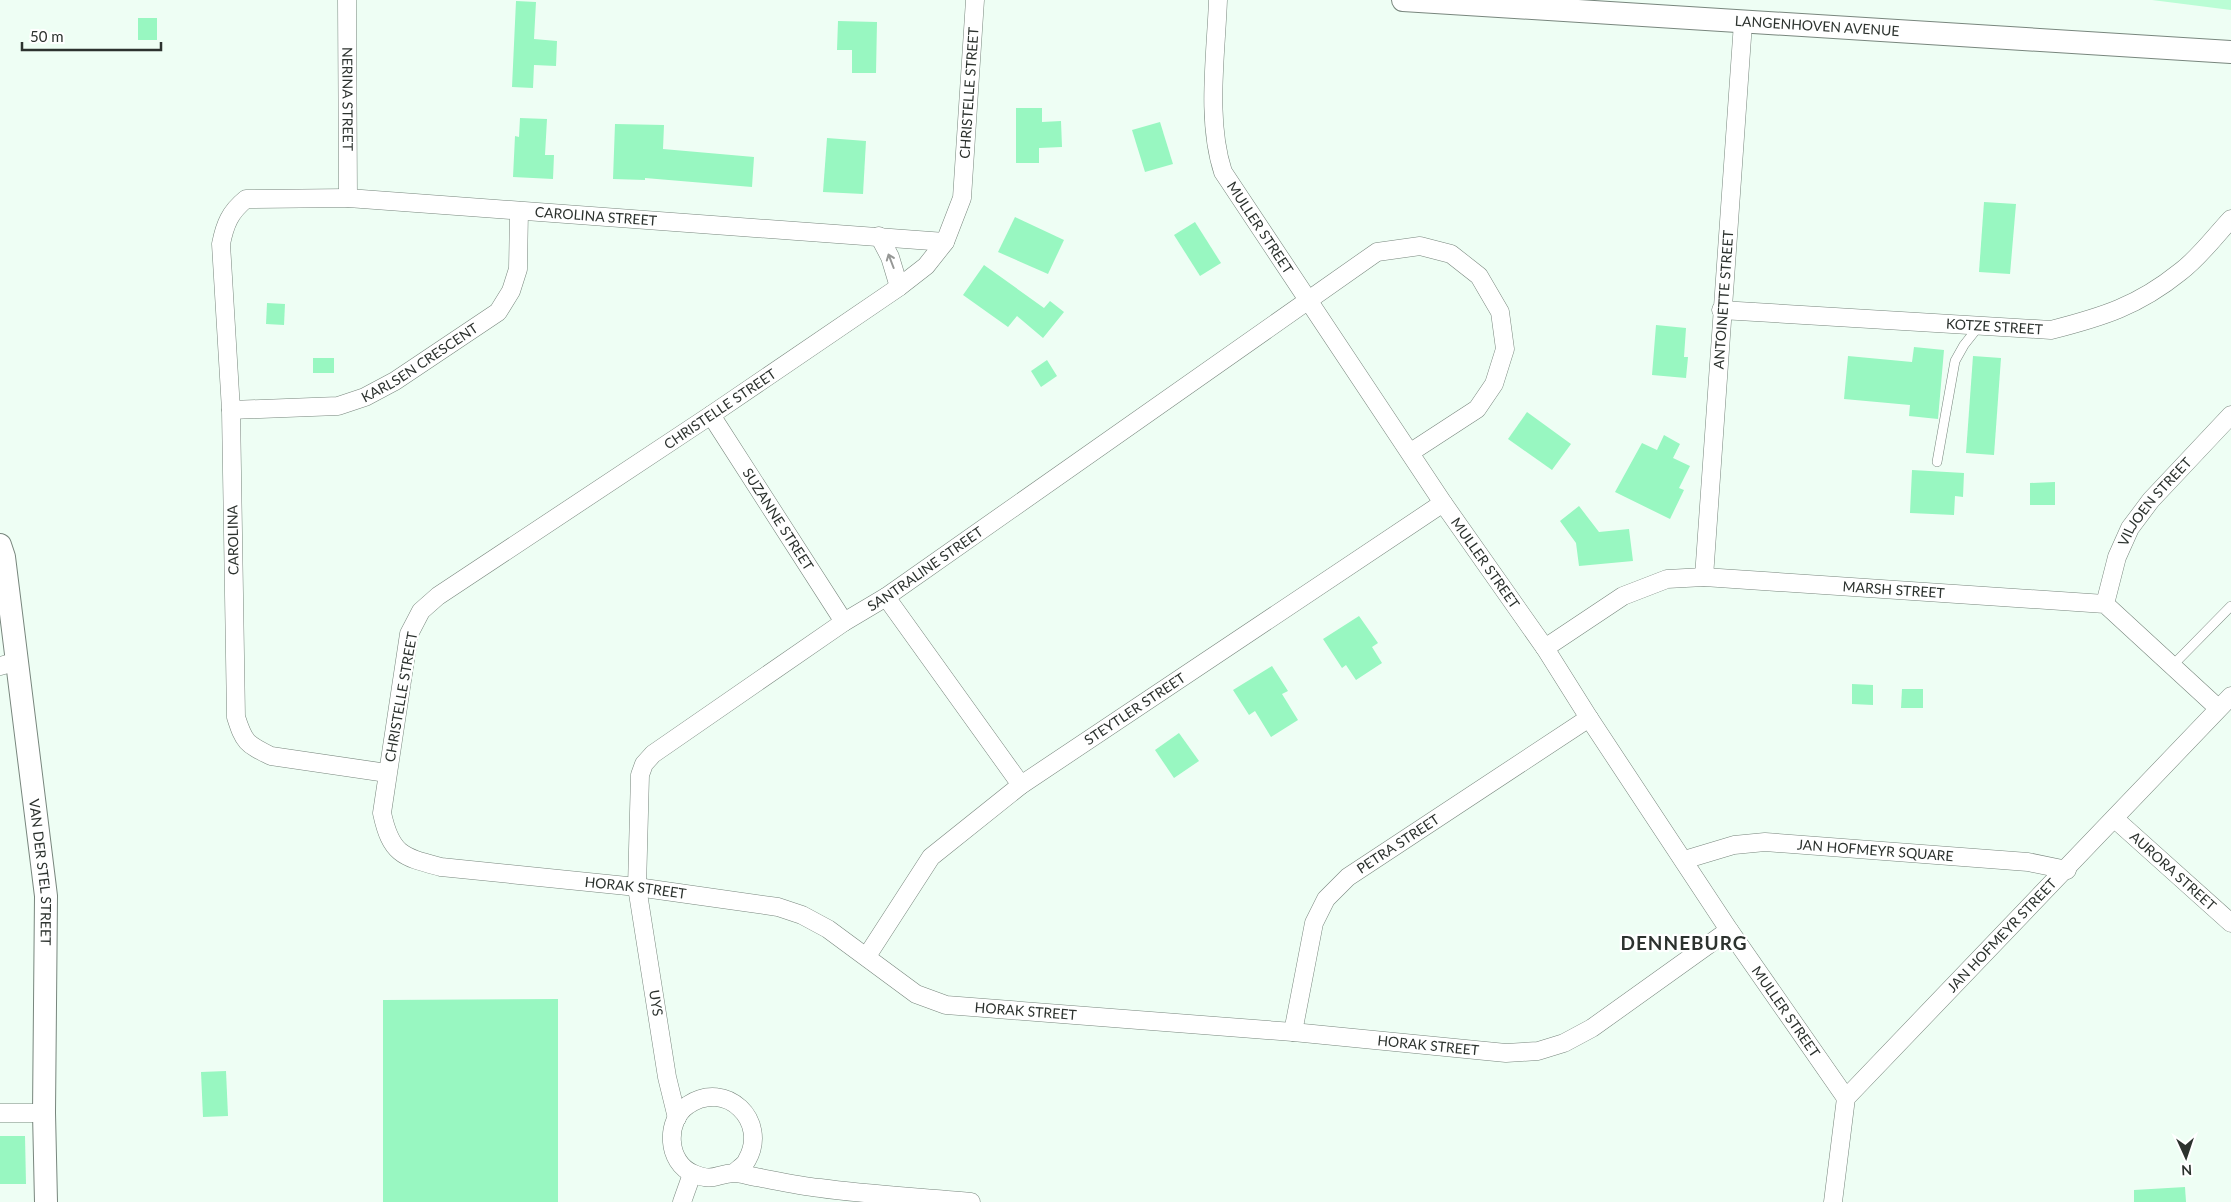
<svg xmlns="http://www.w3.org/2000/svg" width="2231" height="1202" font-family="Lato,sans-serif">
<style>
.green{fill:#bafdd5}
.building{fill:#98f7c1}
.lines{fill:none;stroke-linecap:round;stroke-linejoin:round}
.service-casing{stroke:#78867d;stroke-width:10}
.minor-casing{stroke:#78867d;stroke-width:19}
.tertiary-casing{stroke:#78867d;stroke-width:24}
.service{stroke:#fff;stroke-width:9}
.minor{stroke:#fff;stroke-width:18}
.tertiary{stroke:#fff;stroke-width:22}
.oneway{stroke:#969896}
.labels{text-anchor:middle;stroke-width:4.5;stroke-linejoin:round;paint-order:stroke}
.street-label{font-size:14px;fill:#2c322e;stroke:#fff}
.district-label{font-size:19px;font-weight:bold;letter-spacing:1px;fill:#2c322e;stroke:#fff}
</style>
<rect width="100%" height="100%" fill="#eefef4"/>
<!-- green -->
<polygon class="green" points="2152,0 2231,0 2231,10"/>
<!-- building -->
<g class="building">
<polygon points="516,1 536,2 534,39 557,41 556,66 534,65 533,88 512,87"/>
<rect x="138" y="18" width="19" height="22"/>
<polygon points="838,21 877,22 876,73 852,73 852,50 837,50"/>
<polygon points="1016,108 1042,108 1042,122 1061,121 1062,147 1039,148 1039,163 1016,163"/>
<polygon points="520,118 547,119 545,155 554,155 553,179 513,177 515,136 519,137"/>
<polygon points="1160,122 1173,164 1145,172 1132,130"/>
<polygon points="615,124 664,125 663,149 754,157 752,187 645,178 645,180 613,179"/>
<polygon points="827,138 866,141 863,194 823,192"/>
<polygon points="1984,202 2016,204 2010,274 1979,272"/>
<polygon points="1015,217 1064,240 1048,274 998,252"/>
<polygon points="1195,222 1221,263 1200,276 1174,235"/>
<polygon points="984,265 1044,308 1050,301 1064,312 1043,338 1017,316 1008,327 963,295"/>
<polygon points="267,303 285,304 284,325 266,324"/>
<polygon points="1656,325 1686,328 1684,357 1688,357 1686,378 1652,375"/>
<polygon points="1914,347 1944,350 1938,419 1909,416 1910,405 1844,399 1848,356 1912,362"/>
<polygon points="1973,356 2001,358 1994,455 1966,453"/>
<rect x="313" y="358" width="21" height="15"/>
<polygon points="1047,360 1057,376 1041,387 1031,371"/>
<polygon points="1527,412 1571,444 1552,470 1508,439"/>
<polygon points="1664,435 1680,444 1673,458 1690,466 1679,488 1684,490 1670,519 1615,492 1642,443 1657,450"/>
<polygon points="1912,470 1964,473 1963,497 1955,496 1954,515 1910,513"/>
<polygon points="2055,482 2055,505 2030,505 2030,483"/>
<polygon points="1579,506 1599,532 1629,529 1633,561 1579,566 1576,543 1560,521"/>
<polygon points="1359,616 1378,643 1372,647 1382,663 1356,680 1346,665 1342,668 1323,639"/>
<polygon points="1272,666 1288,691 1282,694 1298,720 1271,737 1255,711 1249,715 1233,690"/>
<polygon points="1852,684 1873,685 1873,705 1852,704"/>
<polygon points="1902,689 1923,689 1923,708 1901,708"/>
<polygon points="1179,733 1199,761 1174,778 1155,750"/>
<polygon points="558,999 558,1202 383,1202 383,1000"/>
<polygon points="226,1071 228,1116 203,1117 201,1072"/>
<polygon points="0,1136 25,1136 26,1184 0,1184"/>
<polygon points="2185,1187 2186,1202 2134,1202 2134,1190"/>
</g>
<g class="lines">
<defs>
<g id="service">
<polyline points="1937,462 1955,361 1964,345 1979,326"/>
<polyline points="2173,665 2231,606"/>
</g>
<g id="minor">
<path id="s1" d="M347,0l1,198"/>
<path id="s2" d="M975,0l-13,198 -17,44 -19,24 -27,21 -188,128 -273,181 -17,15 -12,23 -27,179c9,42 21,44 59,54l196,20 141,20 24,8 26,14 88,65 30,11 347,27 213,21 32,-2 26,-8 28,-15 137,-98"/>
<path id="s3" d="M1218,0c-2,55 -12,120 5,172l220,331 102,145 44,70 140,212 117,168"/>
<polyline points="879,236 890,257 899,287"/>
<path id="s4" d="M1721,310l330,20c51,-13 87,-24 129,-58 19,-14 35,-36 51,-53"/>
<path id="s5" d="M231,410l107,-4 27,-9 30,-16 103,-69 13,-21 7,-22 1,-58"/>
<path id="s6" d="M711,415l133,207"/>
<path id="s7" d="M1704,577l39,-554"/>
<polyline points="886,597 1021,785"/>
<path id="s8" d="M2105,604l12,-47 13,-29 21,-28 80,-85"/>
<path id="s9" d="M1545,648l78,-52 44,-17 37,-2 401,27 113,104"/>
<polyline points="0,666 18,661"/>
<path id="s10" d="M387,773l-116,-17c-25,-12 -27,-14 -35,-39l-5,-307 -10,-166c4,-20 9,-32 25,-45l102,-1 597,44"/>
<path id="s11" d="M2115,819l116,104"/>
<path id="s12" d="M1684,860l50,-15 31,-3 263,20 39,8"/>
<path id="s13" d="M867,956l64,-99 90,-72 422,-282"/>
<path id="s14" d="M1293,1032l21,-109 12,-24 22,-22 241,-159"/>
<polyline points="0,1113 44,1113"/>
<path id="s15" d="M677,1118l-10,-41 -30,-190 3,-112 4,-11 9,-10 191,-132 42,-25 491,-345 43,-6 31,8 28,22 21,36 5,37 -11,35 -17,25 -66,43"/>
<path d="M734,1173c4,-4 11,-8 13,-13 22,-39 -21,-81 -59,-55 -23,15 -22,58 6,69 20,8 22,0 40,-1 7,0 15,3 22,4 21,4 43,9 64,11 50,7 101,9 151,14"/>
<polyline points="682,1202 692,1174"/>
<path id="s16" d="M1833,1202l13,-104 385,-402"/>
</g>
<g id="tertiary">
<path id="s17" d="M1403,0l828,52"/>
<path id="s18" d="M0,545l4,12 42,339 -2,217 2,89"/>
</g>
</defs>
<!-- service casing -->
<use href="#service" class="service-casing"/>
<!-- minor casing -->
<use href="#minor" class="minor-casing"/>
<!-- tertiary casing -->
<use href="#tertiary" class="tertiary-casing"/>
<!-- service -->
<use href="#service" class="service"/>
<!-- minor -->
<use href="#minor" class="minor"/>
<!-- tertiary -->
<use href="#tertiary" class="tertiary"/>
</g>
<!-- one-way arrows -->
<defs><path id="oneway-shaft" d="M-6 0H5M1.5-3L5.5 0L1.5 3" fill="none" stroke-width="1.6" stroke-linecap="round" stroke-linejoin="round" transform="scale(1.25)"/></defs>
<use class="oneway" href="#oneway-shaft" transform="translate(891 261) rotate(-111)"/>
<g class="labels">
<!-- street labels -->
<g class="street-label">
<text dy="5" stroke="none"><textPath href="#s17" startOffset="415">LANGENHOVEN AVENUE</textPath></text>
<text transform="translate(969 93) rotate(-86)" y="5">CHRISTELLE STREET</text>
<text dy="5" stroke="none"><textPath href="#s1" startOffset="99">NERINA STREET</textPath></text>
<text dy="5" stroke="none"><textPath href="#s10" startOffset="1049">CAROLINA STREET</textPath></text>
<text dy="5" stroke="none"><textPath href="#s3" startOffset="240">MULLER STREET</textPath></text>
<text dy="5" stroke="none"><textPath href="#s7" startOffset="278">ANTOINETTE STREET</textPath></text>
<text dy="5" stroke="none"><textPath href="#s4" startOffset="274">KOTZE STREET</textPath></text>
<text dy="5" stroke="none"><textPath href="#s5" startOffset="200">KARLSEN CRESCENT</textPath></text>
<text transform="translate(720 409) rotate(-34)" y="5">CHRISTELLE STREET</text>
<text dy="5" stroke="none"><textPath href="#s8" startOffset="116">VILJOEN STREET</textPath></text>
<text dy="5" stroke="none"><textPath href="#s6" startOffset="124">SUZANNE STREET</textPath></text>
<text transform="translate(233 540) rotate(-91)" y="5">CAROLINA</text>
<text dy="5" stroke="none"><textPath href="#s3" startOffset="644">MULLER STREET</textPath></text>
<text dy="5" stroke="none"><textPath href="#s15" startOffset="701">SANTRALINE STREET</textPath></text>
<text dy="5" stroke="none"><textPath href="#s9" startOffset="368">MARSH STREET</textPath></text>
<text transform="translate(401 697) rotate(-80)" y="5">CHRISTELLE STREET</text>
<text dy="5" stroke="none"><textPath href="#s13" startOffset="370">STEYTLER STREET</textPath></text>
<text dy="5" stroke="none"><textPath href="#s14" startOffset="229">PETRA STREET</textPath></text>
<text dy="5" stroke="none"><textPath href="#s12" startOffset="194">JAN HOFMEYR SQUARE</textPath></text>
<text dy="5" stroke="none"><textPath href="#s11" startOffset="78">AURORA STREET</textPath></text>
<text dy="5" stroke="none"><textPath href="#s18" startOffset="330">VAN DER STEL STREET</textPath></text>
<text dy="5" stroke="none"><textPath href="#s2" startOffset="1378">HORAK STREET</textPath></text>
<text dy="5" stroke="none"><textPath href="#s16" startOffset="330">JAN HOFMEYR STREET</textPath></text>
<text transform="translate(656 1003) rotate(81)" y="5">UYS</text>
<text dy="5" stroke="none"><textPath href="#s2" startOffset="1798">HORAK STREET</textPath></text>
<text dy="5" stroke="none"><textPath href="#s3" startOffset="1184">MULLER STREET</textPath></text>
<text dy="5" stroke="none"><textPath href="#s2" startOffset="2202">HORAK STREET</textPath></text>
</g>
<!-- district labels -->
<g class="district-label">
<text x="1684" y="950">DENNEBURG</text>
</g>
</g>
<!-- north arrow -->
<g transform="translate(2186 1157) rotate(177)" stroke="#ffffff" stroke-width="4" paint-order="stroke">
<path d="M0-4L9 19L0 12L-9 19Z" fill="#2c322e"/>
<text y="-8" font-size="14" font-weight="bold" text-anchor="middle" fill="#2c322e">N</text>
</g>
<!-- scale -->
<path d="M22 42v8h139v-8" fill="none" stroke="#2c322e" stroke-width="2.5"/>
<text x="30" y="42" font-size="15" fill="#2c322e" stroke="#ffffff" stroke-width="4" paint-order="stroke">50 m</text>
</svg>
